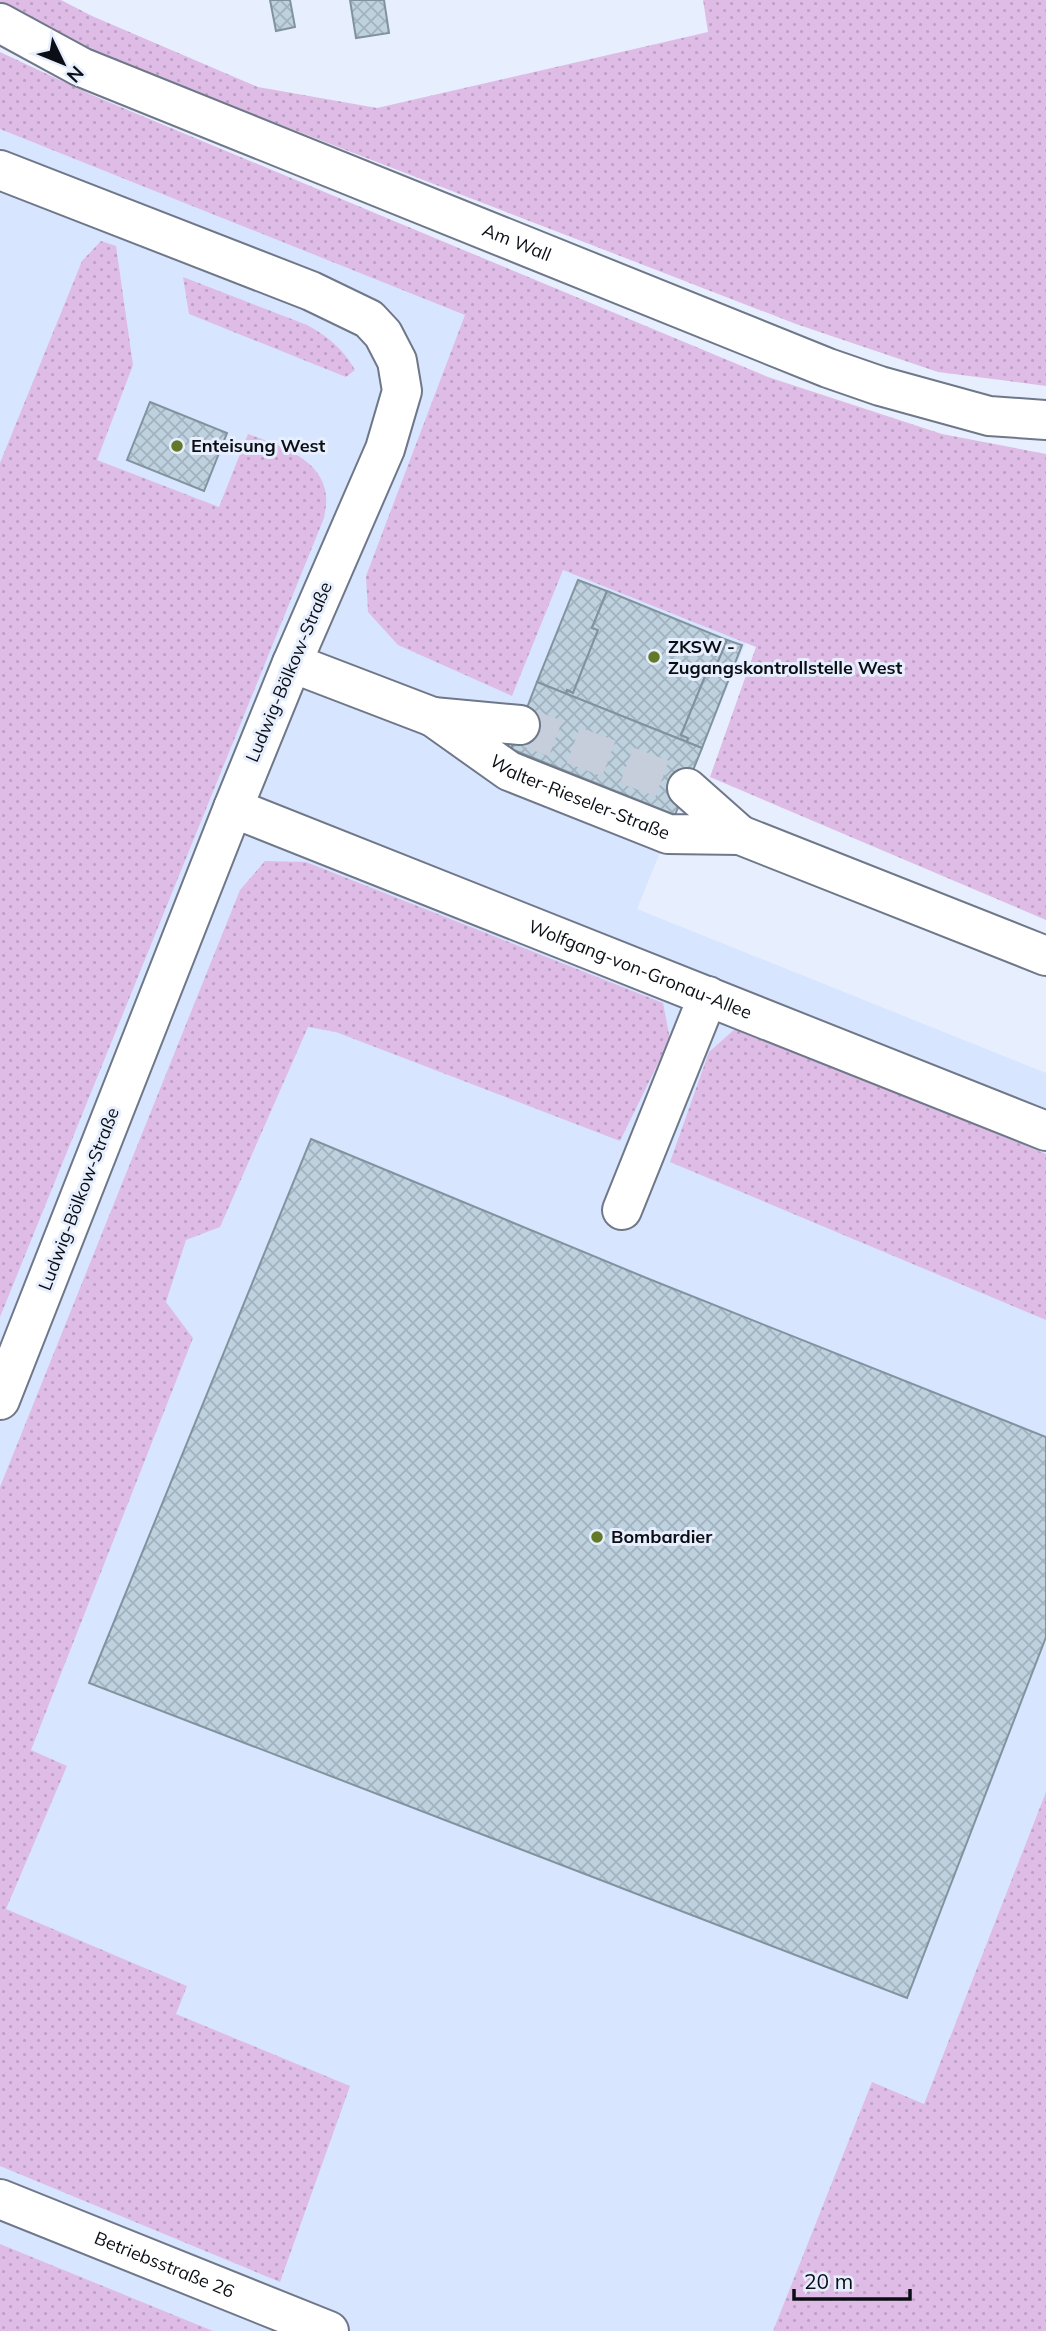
<svg xmlns="http://www.w3.org/2000/svg" width="1046" height="2331" font-family="Mulish,sans-serif">
<style>
.built{fill:#d8e5ff}
.grass{fill:url(#grass-dots)}
.building{fill:url(#building-cross-hatch);stroke:#80939e;stroke-width:2}
.lines{fill:none;stroke-linecap:round;stroke-linejoin:round}
.minor-tunnel{stroke:#c6cddb;stroke-width:38;stroke-dasharray:38 19;stroke-linecap:butt}
.minor-casing{stroke:#6f7888;stroke-width:42}
.minor{stroke:#fff;stroke-width:38}
.poi-dot{fill:#62792a;stroke:#e7effe;stroke-width:2.5}
.labels{text-anchor:middle;stroke-width:6;stroke-linejoin:round;paint-order:stroke}
.street-label{font-size:18px;fill:#0b0e14;stroke:#e7effe}
.poi-label{font-size:18px;font-weight:bold;fill:#0b0e14;stroke:#e7effe;text-anchor:start}
</style>
<defs>
<pattern id="grass-dots" width="8" height="8" patternUnits="userSpaceOnUse" patternTransform="scale(1.75)"><rect width="8" height="8" fill="#debce6"/><path d="M2 2h.1M6 6h.1" fill="none" stroke="#bda0c4" stroke-width="1.8" stroke-linecap="round"/></pattern>
<pattern id="building-cross-hatch" width="8" height="8" patternUnits="userSpaceOnUse" patternTransform="scale(1.75)"><rect width="8" height="8" fill="#bed1de"/><path d="M0 0l8 8M0 8l8-8" fill="none" stroke="#a2b2be"/></pattern>
</defs>
<rect width="100%" height="100%" fill="#e7effe"/>
<!-- built -->
<polygon class="built" points="0,113 730,403 746,642 637,909 1046,1073 1046,2331 0,2331"/>
<!-- grass -->
<g class="grass">
<polygon points="0,0 61,0 92,16 258,87 377,108 708,32 703,0 1046,0 1046,386 938,372 796,324 59,39 0,5"/>
<polygon points="0,52 92,95 768,377 942,434 1046,454 1046,920 710,777 756,647 563,570 512,696 398,645 368,612 366,576 465,315 0,129"/>
<path d="M101,241l15,5 17,119 -36,95 122,47 29,-73c29,11 75,24 78,62 1,7 -1,15 -2,22l-324,799v-854l82,-202z"/>
<path d="M183,277l124,48c22,12 36,24 48,45l-9,7 -157,-63z"/>
<polygon points="265,861 306,862 663,1003 670,1039 620,1141 336,1032 308,1027 220,1227 186,1240 166,1302 193,1338 31,1750 67,1766 6,1909 187,1986 176,2014 350,2086 280,2282 0,2166 0,1487 240,890"/>
<polygon points="736,1028 1046,1154 1046,1320 670,1162 709,1052"/>
<polygon points="1046,1792 1046,2331 773,2331 872,2082 924,2104"/>
<polygon points="0,2244 213,2331 0,2331"/>
</g>
<!-- building -->
<g class="building">
<polygon points="270,0 290,0 295,27 276,31"/>
<polygon points="350,0 384,0 389,33 356,38"/>
<polygon points="150,402 227,433 204,491 127,460"/>
<polygon points="578,580 607,591 592,628 598,630 573,693 567,690 566,694 537,682"/>
<polygon points="607,591 727,640 712,676 706,674 681,735 688,738 687,742 566,694 567,690 573,693 598,630 592,628"/>
<polygon points="727,640 742,645 702,748 687,742 688,738 681,735 706,674 712,676"/>
<polygon points="537,682 702,748 675,815 511,749"/>
<polygon points="311,1139 649,1279 1046,1437 1046,1637 907,1998 89,1683"/>
</g>
<g class="lines">
<!-- minor-tunnel -->
<polyline class="minor-tunnel" points="520,725 687,788"/>
<defs>
<g id="minor">
<path id="s1" d="M0,23l81,44 747,301 52,18 109,30 57,4"/>
<polyline points="0,170 311,291 369,319 383,334 397,361 402,391 385,449 292,663 233,808 0,1400"/>
<polyline points="292,663 433,717"/>
<path id="s2" d="M520,725l-87,-8 76,54 159,63 72,1 -53,-47"/>
<path id="s3" d="M233,808l813,323"/>
<polyline points="740,835 1046,956"/>
<polyline points="622,1210 708,996"/>
<path id="s4" d="M0,2199l329,132"/>
</g>
</defs>
<!-- minor casing -->
<use href="#minor" class="minor-casing"/>
<!-- minor -->
<use href="#minor" class="minor"/>
</g>
<!-- markers -->
<g class="poi-dot">
<circle cx="177" cy="446" r="7"/>
<circle cx="654" cy="657" r="7"/>
<circle cx="597" cy="1537" r="7"/>
</g>
<g class="labels">
<!-- street labels -->
<g class="street-label">
<text dy="6" stroke="none"><textPath href="#s1" startOffset="562">Am Wall</textPath></text>
<text transform="translate(289 672) rotate(-67)" y="6">Ludwig-Bölkow-Straße</text>
<text dy="6" stroke="none"><textPath href="#s2" startOffset="256">Walter-Rieseler-Straße</textPath></text>
<text dy="6" stroke="none"><textPath href="#s3" startOffset="438">Wolfgang-von-Gronau-Allee</textPath></text>
<text transform="translate(79 1199) rotate(-69)" y="6">Ludwig-Bölkow-Straße</text>
<text dy="6" stroke="none"><textPath href="#s4" startOffset="177">Betriebsstraße 26</textPath></text>
</g>
<!-- poi labels -->
<g class="poi-label">
<text x="191" y="452">Enteisung West</text>
<text x="668" y="653">ZKSW -<tspan x="668" dy="21">Zugangskontrollstelle West</tspan></text>
<text x="611" y="1543">Bombardier</text>
</g>
</g>
<!-- north arrow -->
<g transform="translate(63 63) rotate(133)" stroke="#e7effe" stroke-width="5" paint-order="stroke">
<path d="M0-5L12 26L0 18L-12 26Z" fill="#0b0e14"/>
<text y="-10" font-size="19" font-weight="bold" text-anchor="middle" fill="#0b0e14">N</text>
</g>
<!-- scale -->
<path d="M794 2289v10h116v-10" fill="none" stroke="#0b0e14" stroke-width="3.5"/>
<text x="804" y="2289" font-size="21" fill="#0b0e14" stroke="#e7effe" stroke-width="5" paint-order="stroke">20 m</text>
</svg>
